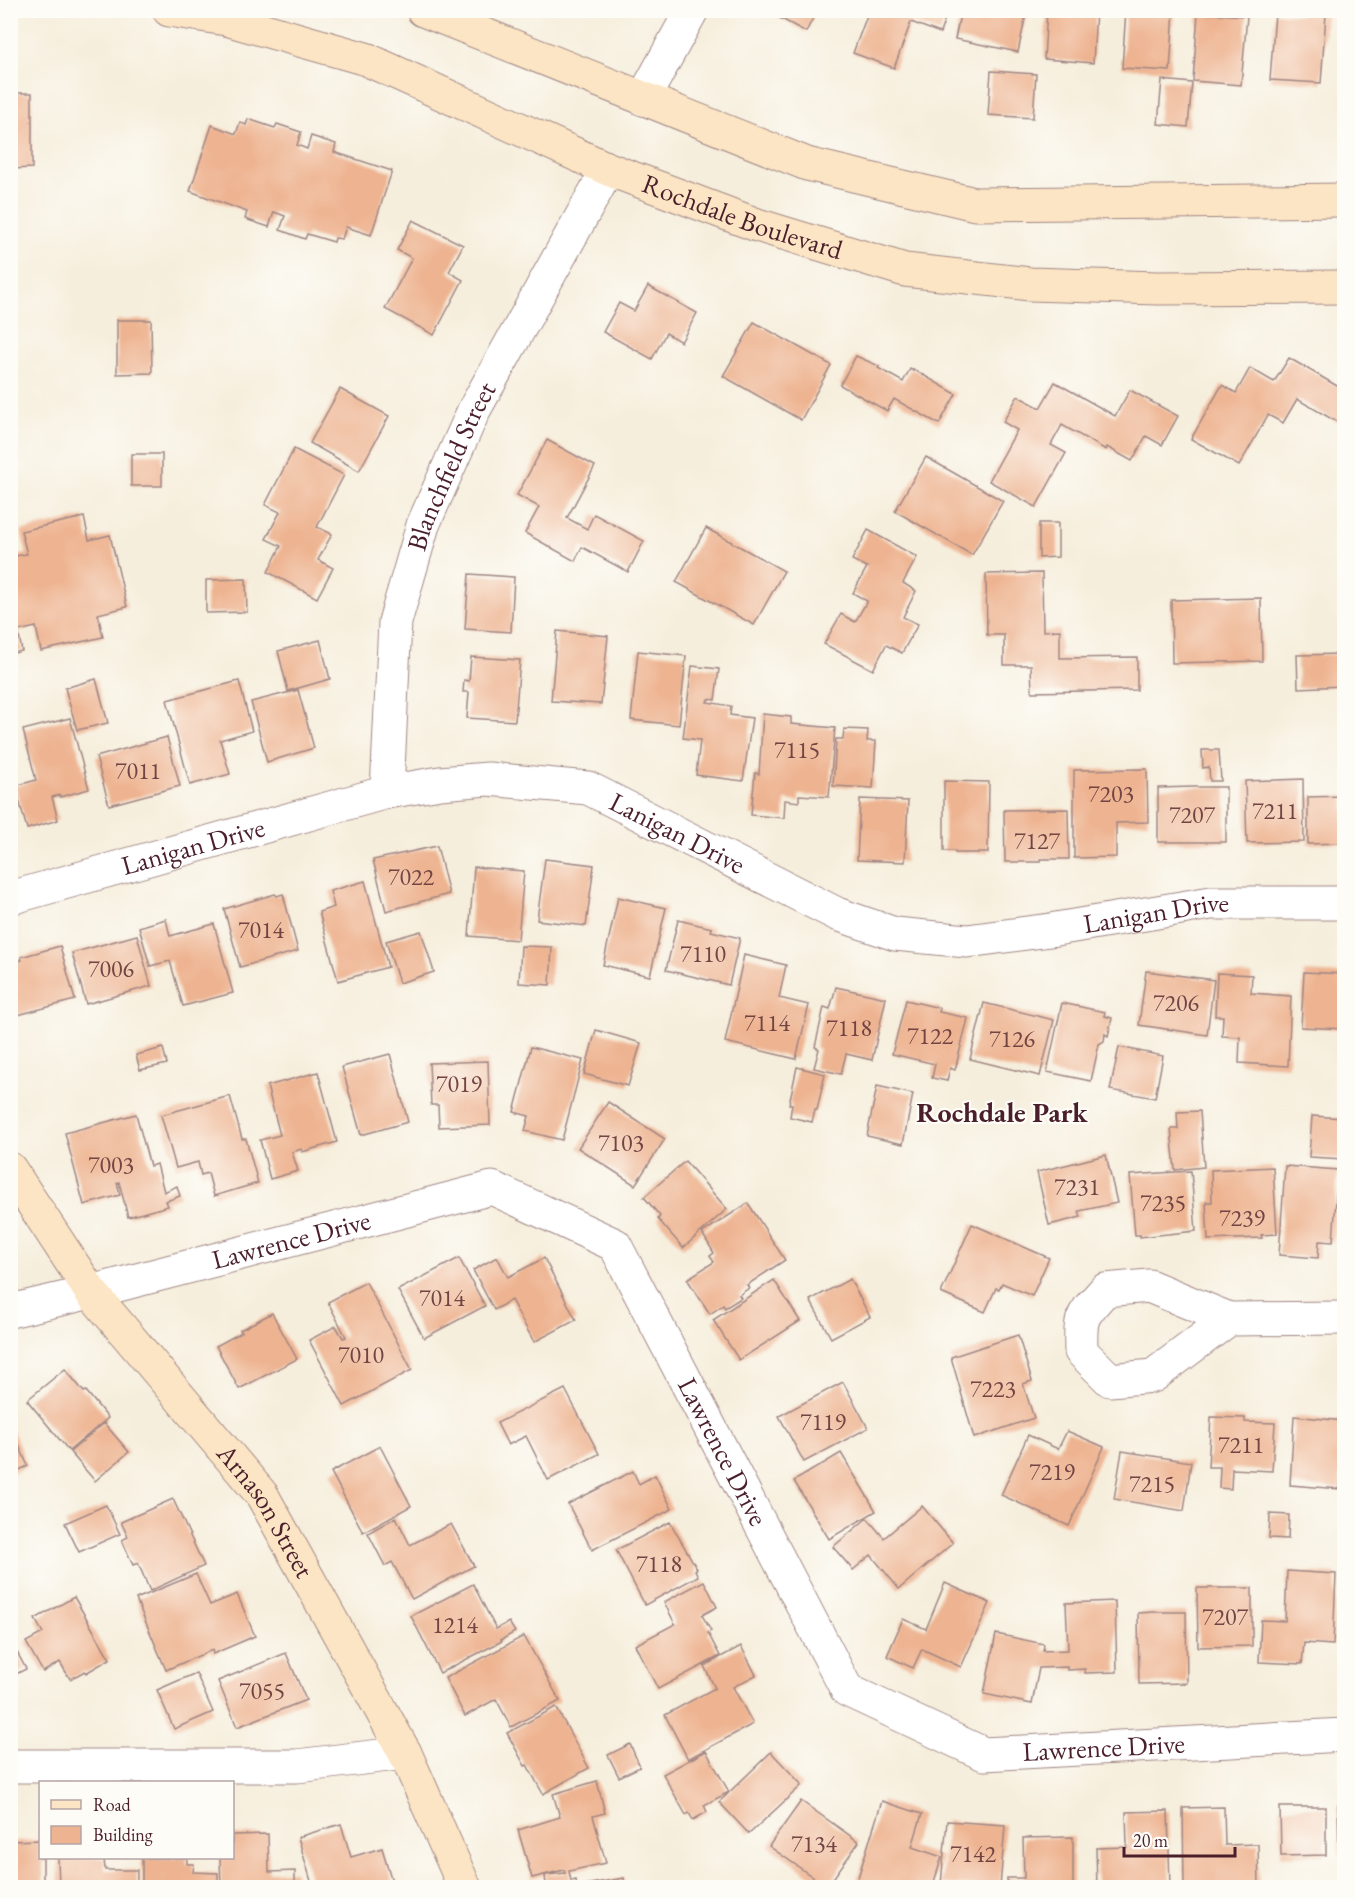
<svg xmlns="http://www.w3.org/2000/svg" width="1355" height="1898" font-family="'EB Garamond',serif">
<style>
.building{fill:#eeb491}
.lines{fill:none;stroke-linecap:round;stroke-linejoin:round}
.street-casing{stroke:#a08684;stroke-width:35}
.secondary-casing{stroke:#a08684;stroke-width:35}
.street{stroke:#fff;stroke-width:33}
.secondary{stroke:#fce5c4;stroke-width:33}
.labels{text-anchor:middle;stroke-width:4.5;stroke-linejoin:round;paint-order:stroke}
.number-label{font-size:24px;fill:#734444}
.street-label{font-size:27px;fill:#4a1f2b;stroke:#fdfcf7}
.neighbourhood-label{font-size:28px;font-weight:bold;fill:#4a1f2b;stroke:#fdfcf7}
</style>
<rect width="100%" height="100%" fill="#fdfcf7"/>
<filter id="ink" filterUnits="userSpaceOnUse"><feTurbulence type="fractalNoise" baseFrequency=".0167" numOctaves="2"/><feDisplacementMap in="SourceGraphic" scale="12" xChannelSelector="R" yChannelSelector="G"/><feConvolveMatrix kernelMatrix="1 2 1 2 8 2 1 2 1" color-interpolation-filters="sRGB"/></filter>
<filter id="wash" filterUnits="userSpaceOnUse"><feTurbulence type="fractalNoise" baseFrequency=".008" numOctaves="4" result="noise"/><feDisplacementMap in="SourceGraphic" scale="24" xChannelSelector="R" yChannelSelector="G"/><feGaussianBlur stdDeviation="1.35" result="paint"/><feColorMatrix in="noise" values="0 0 0 0 0 0 0 0 0 0 0 0 0 0 0 0 0 1.4 0 .05"/><feComposite in="paint" operator="in"/></filter>
<g filter="url(#wash)">
<rect width="100%" height="100%" fill="#f6eedc"/>
<g id="blocks">
<!-- building -->
<g class="building">
<polygon points="765,10 817,10 806,32"/>
<polygon points="869,10 948,10 940,33 911,22 894,68 853,53"/>
<polygon points="961,10 1027,10 1018,52 955,39"/>
<polygon points="1047,10 1096,10 1093,63 1044,59"/>
<polygon points="1126,10 1174,10 1170,71 1122,68"/>
<polygon points="1302,12 1326,14 1321,83 1270,80 1275,13 1302,15"/>
<polygon points="1198,13 1247,16 1241,85 1193,81"/>
<polygon points="991,71 1036,74 1033,118 988,115"/>
<polygon points="1162,80 1192,83 1188,127 1158,124"/>
<polygon points="10,93 32,93 32,168 10,169"/>
<polygon points="248,119 275,128 277,124 301,132 297,145 307,149 311,136 336,144 334,152 392,171 371,235 346,227 342,239 335,238 334,242 307,234 305,239 280,230 285,216 274,212 269,227 245,219 247,212 190,191 212,125 236,134 240,122 246,125"/>
<polygon points="413,220 463,245 449,272 463,280 434,335 385,309 412,258 397,250"/>
<polygon points="648,286 697,313 681,342 666,333 652,359 603,332 619,303 634,311"/>
<polygon points="117,320 151,320 152,373 117,374"/>
<polygon points="754,322 831,365 801,420 723,376"/>
<polygon points="856,356 879,366 878,368 903,382 910,369 913,371 913,369 956,394 939,424 894,399 887,411 840,385"/>
<polygon points="1289,358 1344,390 1344,426 1297,399 1283,423 1268,415 1239,466 1191,439 1222,385 1236,393 1250,368 1274,382"/>
<polygon points="1055,382 1115,416 1130,390 1178,416 1162,445 1146,436 1132,461 1107,447 1106,450 1062,425 1051,445 1066,453 1036,507 989,481 1017,430 1003,422 1018,396 1040,408"/>
<polygon points="340,389 389,416 359,471 310,443"/>
<polygon points="547,440 595,466 567,518 587,529 594,514 644,541 628,572 582,547 575,561 525,533 539,507 517,495"/>
<polygon points="294,449 344,475 317,527 332,534 318,560 333,568 317,598 268,572 281,546 266,539 280,512 265,505"/>
<rect x="131" y="454" width="31" height="32"/>
<polygon points="926,457 1003,501 972,555 895,511"/>
<polygon points="84,517 89,540 110,535 127,607 98,614 103,637 41,651 36,627 18,631 22,651 10,654 10,557 27,554 21,531"/>
<polygon points="1039,523 1058,523 1058,557 1039,558"/>
<polygon points="706,528 784,571 754,625 676,582"/>
<polygon points="868,530 917,557 903,583 916,591 903,617 918,624 902,653 886,645 873,670 824,644 841,614 855,622 867,601 853,593 867,567 852,560"/>
<polygon points="1042,573 1043,631 1060,630 1060,658 1137,657 1137,690 1032,692 1031,665 1004,665 1004,635 987,635 986,574"/>
<polygon points="469,574 514,577 511,632 465,629"/>
<polygon points="246,579 247,612 206,613 206,580"/>
<polygon points="1261,598 1262,661 1172,663 1171,600"/>
<polygon points="557,631 608,636 601,704 551,701"/>
<polygon points="320,640 330,679 288,691 278,651"/>
<polygon points="638,651 686,656 679,725 631,720"/>
<polygon points="1344,654 1344,686 1298,688 1297,655"/>
<polygon points="471,657 520,660 515,721 467,718 469,692 463,692 464,680 469,681"/>
<polygon points="692,666 719,669 715,700 708,699 707,702 731,706 730,715 752,718 743,781 696,775 700,740 683,738"/>
<polygon points="96,679 108,723 77,730 65,688"/>
<polygon points="239,681 252,731 220,740 230,774 190,785 167,700"/>
<polygon points="298,690 314,748 267,762 251,702"/>
<polygon points="763,714 791,717 791,724 835,728 829,797 799,795 799,802 785,800 784,818 751,815 755,773 759,774"/>
<polygon points="70,718 89,789 60,797 60,795 52,797 58,820 27,829 15,786 36,780 23,730"/>
<polygon points="844,729 868,730 867,741 876,741 873,788 833,786 836,739 843,739"/>
<polygon points="167,737 180,786 109,805 96,757"/>
<polygon points="1202,750 1219,750 1221,781 1210,781 1209,767 1203,768"/>
<polygon points="1147,769 1148,822 1116,823 1116,857 1074,858 1074,770"/>
<polygon points="1303,779 1304,842 1247,843 1245,781"/>
<polygon points="944,781 989,782 988,853 955,853 955,851 944,851"/>
<polygon points="1193,787 1226,787 1226,842 1158,842 1158,788"/>
<polygon points="1344,796 1344,843 1308,844 1308,797"/>
<polygon points="860,799 908,801 905,862 857,860"/>
<polygon points="1068,809 1069,859 1040,859 1040,862 1005,862 1004,810"/>
<polygon points="437,846 449,894 386,911 373,860"/>
<polygon points="545,859 594,865 586,926 537,920"/>
<polygon points="474,867 524,871 518,940 469,936"/>
<polygon points="365,881 388,967 338,981 319,912 334,907 330,891"/>
<polygon points="275,894 277,896 283,894 298,951 240,967 224,909"/>
<polygon points="618,897 666,908 650,976 603,965"/>
<polygon points="166,919 170,936 214,924 233,993 183,1006 170,961 150,966 139,927"/>
<polygon points="678,920 712,928 711,931 740,938 729,985 666,970"/>
<polygon points="421,931 434,972 399,983 386,941"/>
<polygon points="137,935 151,986 86,1004 72,953"/>
<polygon points="60,946 75,1000 10,1017 10,963 22,960 21,957"/>
<polygon points="521,946 552,947 550,985 519,983"/>
<polygon points="744,955 786,965 779,998 809,1005 796,1059 725,1042"/>
<polygon points="1146,971 1214,980 1207,1035 1139,1025"/>
<polygon points="1304,972 1344,974 1344,1029 1301,1027"/>
<polygon points="1217,973 1252,975 1251,993 1291,996 1288,1066 1239,1063 1240,1037 1222,1036 1223,1016 1215,1016"/>
<polygon points="836,987 886,998 872,1060 846,1054 841,1074 814,1068 819,1049 815,1047 824,1007 830,1009"/>
<polygon points="906,1000 940,1008 939,1012 968,1018 955,1070 950,1068 947,1081 932,1078 935,1064 892,1054"/>
<polygon points="984,1003 1054,1020 1040,1076 970,1059"/>
<polygon points="1062,1003 1105,1012 1104,1016 1112,1018 1108,1036 1105,1034 1104,1041 1099,1044 1091,1081 1047,1072"/>
<polygon points="596,1030 641,1043 628,1086 584,1074"/>
<polygon points="531,1047 583,1060 562,1140 525,1131 529,1116 514,1112"/>
<polygon points="1119,1047 1163,1056 1155,1098 1110,1090"/>
<polygon points="163,1048 167,1064 140,1070 136,1055"/>
<polygon points="390,1054 408,1122 361,1135 342,1067"/>
<polygon points="488,1061 490,1125 439,1127 438,1105 431,1105 429,1063"/>
<polygon points="797,1067 825,1074 817,1110 815,1110 812,1122 790,1117 792,1104 789,1104"/>
<polygon points="318,1072 337,1142 302,1152 302,1149 292,1152 298,1171 270,1179 260,1140 280,1135 267,1086"/>
<polygon points="877,1086 913,1094 903,1144 867,1136"/>
<polygon points="230,1096 242,1139 246,1139 258,1183 214,1196 208,1173 201,1175 198,1162 176,1168 161,1115"/>
<polygon points="608,1102 665,1139 635,1185 578,1148"/>
<polygon points="1200,1111 1204,1167 1175,1170 1171,1129 1178,1129 1177,1112"/>
<polygon points="136,1114 150,1166 157,1164 164,1192 177,1186 180,1196 166,1201 168,1206 128,1217 119,1182 117,1183 120,1195 84,1205 65,1133"/>
<polygon points="1312,1116 1344,1118 1344,1159 1309,1157"/>
<polygon points="1106,1155 1117,1203 1079,1211 1081,1217 1049,1225 1037,1172"/>
<polygon points="685,1161 727,1209 683,1248 658,1219 660,1216 644,1197"/>
<polygon points="1285,1166 1338,1170 1333,1242 1319,1241 1318,1258 1279,1255"/>
<polygon points="1273,1167 1277,1234 1261,1235 1262,1238 1208,1240 1206,1202 1212,1202 1211,1170"/>
<polygon points="1191,1171 1196,1231 1140,1237 1140,1235 1135,1235 1130,1175"/>
<polygon points="748,1203 785,1260 747,1285 749,1288 739,1295 741,1298 725,1308 723,1305 710,1314 687,1279 714,1262 710,1256 714,1253 702,1233"/>
<polygon points="972,1224 1049,1258 1032,1296 1002,1283 999,1289 996,1288 985,1312 941,1293"/>
<polygon points="497,1257 508,1277 544,1258 576,1320 534,1342 511,1300 494,1310 473,1270"/>
<polygon points="459,1258 485,1306 424,1338 398,1290"/>
<polygon points="850,1279 870,1317 831,1338 810,1300"/>
<polygon points="774,1280 800,1321 739,1360 713,1320"/>
<polygon points="366,1282 412,1370 344,1406 309,1340 336,1326 343,1338 346,1337 328,1302"/>
<polygon points="272,1313 297,1359 239,1389 216,1346 242,1332 240,1330"/>
<polygon points="1018,1335 1032,1381 1023,1384 1034,1418 974,1438 951,1357"/>
<polygon points="65,1369 84,1392 86,1391 108,1418 69,1451 27,1400"/>
<polygon points="843,1382 868,1428 804,1462 779,1416"/>
<polygon points="565,1389 599,1454 548,1480 526,1436 508,1445 497,1423"/>
<polygon points="1294,1416 1344,1421 1340,1489 1290,1485"/>
<polygon points="1211,1417 1245,1418 1245,1422 1275,1423 1272,1471 1232,1469 1231,1489 1219,1488 1220,1467 1208,1467"/>
<polygon points="104,1423 129,1452 95,1481 70,1452"/>
<polygon points="10,1425 28,1466 10,1474"/>
<polygon points="1067,1431 1104,1447 1069,1526 1001,1495 1028,1435 1058,1449"/>
<polygon points="380,1446 411,1506 363,1532 331,1472"/>
<polygon points="1122,1451 1191,1462 1184,1511 1114,1499"/>
<polygon points="841,1453 876,1511 829,1539 794,1481"/>
<polygon points="633,1471 639,1484 655,1475 672,1509 592,1550 568,1504"/>
<polygon points="173,1499 204,1566 150,1591 138,1563 133,1565 122,1540 128,1537 121,1522"/>
<polygon points="106,1505 120,1534 79,1552 65,1523"/>
<polygon points="922,1506 953,1543 899,1589 871,1555 853,1570 833,1547 867,1518 884,1538"/>
<polygon points="1270,1514 1289,1515 1288,1539 1269,1538"/>
<polygon points="396,1517 410,1545 451,1524 474,1566 412,1599 392,1562 385,1566 368,1533"/>
<polygon points="670,1522 697,1569 695,1570 698,1576 645,1605 616,1550"/>
<polygon points="1287,1571 1336,1574 1333,1645 1304,1643 1302,1664 1259,1662 1261,1620 1285,1621"/>
<polygon points="196,1574 210,1605 237,1594 255,1636 213,1654 212,1650 166,1670 136,1599"/>
<polygon points="704,1581 717,1607 702,1615 711,1631 708,1633 720,1656 658,1689 635,1645 675,1624 664,1602"/>
<polygon points="945,1583 990,1603 961,1667 922,1649 913,1668 887,1656 903,1619 926,1629"/>
<polygon points="473,1584 496,1629 509,1622 515,1632 501,1640 502,1641 440,1673 411,1616"/>
<polygon points="1197,1588 1252,1588 1252,1646 1198,1647"/>
<polygon points="74,1597 110,1659 86,1673 85,1671 70,1679 60,1662 43,1672 26,1642 43,1633 35,1619"/>
<polygon points="1115,1601 1117,1672 1085,1673 1085,1669 1067,1670 1067,1667 1039,1668 1032,1704 984,1694 996,1634 1044,1644 1043,1651 1068,1650 1066,1603"/>
<polygon points="1154,1612 1186,1612 1187,1683 1139,1684 1138,1613"/>
<polygon points="524,1636 560,1701 511,1727 496,1699 465,1716 445,1678"/>
<polygon points="10,1639 26,1669 10,1677"/>
<polygon points="741,1646 756,1675 733,1687 753,1724 688,1759 665,1715 715,1688 704,1666"/>
<polygon points="286,1653 306,1700 237,1727 218,1681"/>
<polygon points="196,1673 213,1712 174,1729 157,1690"/>
<polygon points="556,1707 589,1768 543,1794 527,1765 525,1766 507,1733"/>
<polygon points="630,1744 640,1767 619,1777 608,1755"/>
<polygon points="706,1751 729,1792 704,1805 707,1812 693,1820 689,1813 686,1815 663,1774"/>
<polygon points="771,1752 802,1785 749,1834 719,1802"/>
<polygon points="597,1781 605,1813 593,1816 606,1863 569,1871 571,1881 576,1880 577,1888 537,1888 546,1885 545,1875 565,1873 564,1870 532,1878 518,1830 560,1817 553,1794"/>
<polygon points="801,1801 859,1842 827,1887 769,1846"/>
<polygon points="882,1801 922,1814 912,1847 942,1857 932,1888 855,1887"/>
<polygon points="1338,1805 1344,1805 1344,1854 1339,1854"/>
<polygon points="1224,1807 1225,1845 1258,1844 1259,1888 1184,1888 1183,1808"/>
<polygon points="1280,1807 1326,1807 1326,1855 1281,1856"/>
<polygon points="1168,1811 1170,1888 1097,1888 1096,1848 1127,1847 1126,1812"/>
<polygon points="947,1821 1005,1825 1000,1888 941,1884"/>
<polygon points="341,1824 351,1857 382,1848 394,1888 313,1888 298,1837"/>
<polygon points="268,1834 269,1872 295,1871 295,1888 221,1888 220,1858 232,1858 232,1835"/>
<polygon points="1073,1837 1073,1888 1007,1888 1007,1878 1024,1878 1023,1838"/>
<polygon points="40,1840 40,1858 43,1858 43,1888 10,1888 10,1841"/>
<polygon points="58,1858 104,1858 105,1870 137,1870 137,1888 59,1888"/>
<polygon points="142,1858 187,1858 187,1864 194,1864 193,1872 218,1873 218,1888 142,1888"/>
<polygon points="624,1878 625,1888 579,1888 578,1886"/>
</g>
</g>
</g>
<g filter="url(#ink)">
<use href="#blocks" fill-opacity="0" stroke="#a08684" stroke-width="1.5"/>
<g class="lines">
<defs>
<g id="street">
<polyline points="643,99 692,10"/>
<path id="s1" d="M387,792l8,-170 28,-97 51,-115 134,-241"/>
<path id="s2" d="M10,898l377,-106 53,-9 48,-4 100,9 249,126 58,20 72,7 83,-11 161,-27h133"/>
<path id="s3" d="M10,1311l81,-19 401,-104 123,57 232,445 137,64 360,-19"/>
<path d="M1229,1319l-76,57 -43,4 -29,-29c-1,-36 0,-34 24,-61l44,-4 80,33 115,-1"/>
<polyline points="10,1766 297,1766 405,1753"/>
</g>
<g id="secondary">
<path id="s4" d="M169,10l57,9 140,40 242,110 149,56 148,45 125,14 128,4 186,-1"/>
<polyline points="423,10 807,164 975,204 1344,200"/>
<path id="s5" d="M10,1169l81,123 171,203 143,258 60,135"/>
</g>
</defs>
<!-- street casing -->
<use href="#street" class="street-casing"/>
<!-- secondary casing -->
<use href="#secondary" class="secondary-casing"/>
<!-- street -->
<use href="#street" class="street"/>
<!-- secondary -->
<use href="#secondary" class="secondary"/>
</g>
</g>
<g class="labels">
<!-- number labels -->
<g class="number-label">
<text x="797" y="758">7115</text>
<text x="138" y="779">7011</text>
<text x="1111" y="802">7203</text>
<text x="1275" y="819">7211</text>
<text x="1192" y="823">7207</text>
<text x="1037" y="849">7127</text>
<text x="411" y="885">7022</text>
<text x="261" y="938">7014</text>
<text x="703" y="962">7110</text>
<text x="111" y="977">7006</text>
<text x="1176" y="1011">7206</text>
<text x="767" y="1031">7114</text>
<text x="849" y="1036">7118</text>
<text x="930" y="1044">7122</text>
<text x="1012" y="1047">7126</text>
<text x="459" y="1092">7019</text>
<text x="621" y="1151">7103</text>
<text x="111" y="1173">7003</text>
<text x="1077" y="1195">7231</text>
<text x="1163" y="1211">7235</text>
<text x="1242" y="1226">7239</text>
<text x="442" y="1306">7014</text>
<text x="361" y="1363">7010</text>
<text x="993" y="1397">7223</text>
<text x="823" y="1430">7119</text>
<text x="1241" y="1453">7211</text>
<text x="1052" y="1480">7219</text>
<text x="1152" y="1492">7215</text>
<text x="659" y="1572">7118</text>
<text x="1225" y="1625">7207</text>
<text x="455" y="1633">1214</text>
<text x="262" y="1699">7055</text>
<text x="814" y="1852">7134</text>
<text x="973" y="1862">7142</text>
</g>
<!-- street labels -->
<g class="street-label">
<text dy="9" stroke="none"><textPath href="#s4" startOffset="612">Rochdale Boulevard</textPath></text>
<text dy="9" stroke="none"><textPath href="#s1" startOffset="336">Blanchfield Street</textPath></text>
<text dy="9" stroke="none"><textPath href="#s2" startOffset="694">Lanigan Drive</textPath></text>
<text dy="9" stroke="none"><textPath href="#s2" startOffset="190">Lanigan Drive</textPath></text>
<text dy="9" stroke="none"><textPath href="#s2" startOffset="1198">Lanigan Drive</textPath></text>
<text dy="9" stroke="none"><textPath href="#s3" startOffset="290">Lawrence Drive</textPath></text>
<text dy="9" stroke="none"><textPath href="#s3" startOffset="866">Lawrence Drive</textPath></text>
<text dy="9" stroke="none"><textPath href="#s5" startOffset="428">Arnason Street</textPath></text>
<text dy="9" stroke="none"><textPath href="#s3" startOffset="1406">Lawrence Drive</textPath></text>
</g>
<!-- neighbourhood labels -->
<g class="neighbourhood-label">
<text x="1002" y="1122">Rochdale Park</text>
</g>
</g>
<!-- margin -->
<rect width="1355" height="1898" fill="none" stroke="#fdfcf7" stroke-width="36"/>
<!-- legend -->
<rect x="39" y="1781" width="195" height="78" fill="#fdfcf7" stroke="#b5a4a5" stroke-width="1.5"/>
<rect x="51" y="1800" width="30" height="9" fill="#fce5c4" stroke="#b5a4a5" stroke-width="1.5"/>
<text x="93" y="1811" font-size="18" fill="#4a1f2b">Road</text>
<rect x="51" y="1826" width="30" height="18" fill="#eeb491" stroke="#b5a4a5" stroke-width="1.5"/>
<text x="93" y="1841" font-size="18" fill="#4a1f2b">Building</text>
<!-- scale -->
<path d="M1124 1847v9h111v-9" fill="none" stroke="#4a1f2b" stroke-width="3"/>
<text x="1133" y="1847" font-size="18" fill="#4a1f2b" stroke="#fdfcf7" stroke-width="4.5" paint-order="stroke">20 m</text>
</svg>
